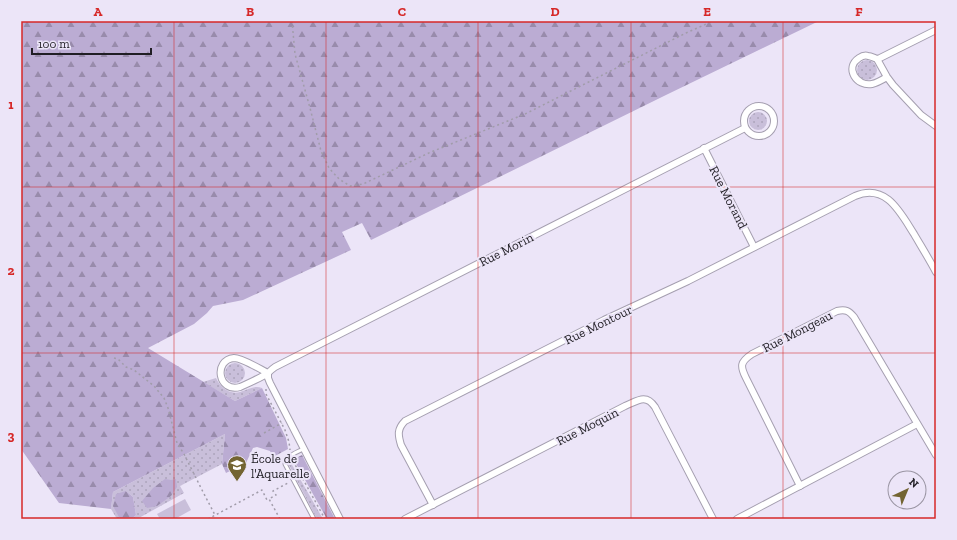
<svg xmlns="http://www.w3.org/2000/svg" width="957" height="540" font-family="'Zilla Slab',serif">
<style>
.grass{fill:url(#grass-dots)}
.forest{fill:url(#forest-firs)}
.garden{fill:#c9bfda}
.lines{fill:none;stroke-linecap:round;stroke-linejoin:round}
.service-casing{stroke:#a59fb0;stroke-width:5}
.minor-casing{stroke:#a59fb0;stroke-width:8}
.path{stroke:#a19caa;stroke-width:1.5;stroke-dasharray:2 3;stroke-linecap:butt}
.service{stroke:#fff;stroke-width:3}
.minor{stroke:#fff;stroke-width:6}
.grid{fill:none;stroke:#d62828;stroke-width:1;stroke-opacity:0.55}
.labels{text-anchor:middle;stroke-width:4;stroke-linejoin:round;paint-order:stroke}
.street-label{font-size:13px;fill:#201e24;stroke:#ece5f8}
.poi-label{font-size:13px;fill:#201e24;stroke:#ece5f8;text-anchor:start}
.neatline{fill:none;stroke:#d62828;stroke-width:1.5}
.grid-label{font-size:13px;text-anchor:middle;font-weight:bold;fill:#d62828}
</style>
<defs>
<pattern id="grass-dots" width="8" height="8" patternUnits="userSpaceOnUse"><rect width="8" height="8" fill="#c9bfda"/><path d="M2 2h.1M6 6h.1" fill="none" stroke="#aca4bb" stroke-width="1.8" stroke-linecap="round"/></pattern>
<pattern id="forest-firs" width="22" height="20" patternUnits="userSpaceOnUse"><rect width="22" height="20" fill="#bbacd3"/><path d="M5 1l3.5 6h-7zM16 11l3.5 6h-7z" fill="#988bab"/></pattern>
</defs>
<rect width="100%" height="100%" fill="#ece5f8"/>
<!-- grass -->
<g class="grass">
<circle cx="867" cy="70" r="10"/>
<circle cx="758" cy="121" r="9"/>
<circle cx="235" cy="373" r="10"/>
<path d="M216,378c4,9 13,17 24,14 8,-2 14,-7 22,-4l-27,13 -32,-19z"/>
<polygon points="225,434 222,464 180,486 184,493 137,519 132,519 136,515 133,497 126,491 119,518 120,519 117,519 111,509 113,492"/>
<polygon points="290,462 291,463 323,519 317,519 289,465"/>
</g>
<!-- forest -->
<g class="forest">
<polygon points="21,21 819,21 666,95 371,240 362,223 342,232 351,250 243,300 213,306 207,313 194,324 148,348 235,401 262,388 286,438 288,449 273,457 270,451 257,447 253,448 246,463 226,473 222,464 225,434 113,492 111,509 59,503 21,449"/>
<polygon points="302,455 335,519 327,519 295,462 294,459"/>
<polygon points="165,479 171,480 176,479 177,487 171,496 157,506 147,508 142,501 153,488"/>
<polygon points="126,491 133,497 136,515 132,519 120,519 113,506 116,494"/>
</g>
<!-- garden -->
<polygon class="garden" points="185,499 191,510 175,519 160,519 157,514"/>
<g class="lines">
<defs>
<path id="service" d="M303,449c-7,4 -16,6 -18,15l29,55"/>
<g id="minor">
<polyline points="877,59 880,58 936,30"/>
<path d="M887,77c-5,3 -10,6 -15,7 -15,3 -28,-16 -13,-26 3,-2 6,-3 9,-2 3,0 6,2 9,3l10,18 6,8 28,30 15,11"/>
<circle cx="759" cy="121" r="15"/>
<polyline points="704,148 754,247"/>
<path d="M268,373c-8,-4 -26,-15 -34,-15 -21,2 -16,35 6,29 5,-2 24,-11 28,-14 2,-2 4,-4 7,-6l470,-239"/>
<polyline points="268,373 268,378 270,383 340,519"/>
<path d="M800,486l-54,-108c-6,-12 -6,-16 6,-24l85,-43c9,-2 12,0 17,6l82,138"/>
<path d="M433,505l-32,-60c-3,-10 -4,-16 4,-24l199,-101 84,-39 167,-85c31,-13 45,16 59,38 7,12 15,25 22,38"/>
<path d="M405,519l220,-113c12,-5 21,-13 30,1l58,112"/>
<polyline points="737,519 917,424"/>
</g>
</defs>
<!-- service casing -->
<use href="#service" class="service-casing"/>
<!-- minor casing -->
<use href="#minor" class="minor-casing"/>
<!-- path -->
<g class="path">
<polyline points="292,21 295,54 310,108 321,151 329,168 339,179 350,186 363,184 431,152 525,114 686,33 713,21"/>
<polyline points="114,358 118,359 126,367 134,370 154,386 164,398 168,408 177,443 184,454 202,490 215,515"/>
<polyline points="266,389 266,394 285,430 289,442 290,450"/>
<polyline points="264,433 282,423"/>
<polyline points="293,461 325,519"/>
<polyline points="208,519 262,490 267,500 269,499"/>
<polyline points="280,519 269,499 276,495 273,491 288,483"/>
</g>
<!-- service -->
<use href="#service" class="service"/>
<!-- minor -->
<use href="#minor" class="minor"/>
</g>
<!-- grid -->
<path class="grid" d="M174,21v498M326,21v498M478,21v498M631,21v498M783,21v498M21,187h915M21,353h915"/>
<!-- icons -->
<defs>
<symbol id="school-pin" viewBox="-11 -11 22 30"><path d="M0 17L-7.5 6A9.5 9.5 0 1 1 7.5 6Z" fill="#736432" stroke="#ece5f8"/><path d="M0-5L7-2L0 1L-7-2ZM-4 1L0 2.5L4 1V4Q0 6-4 4Z" fill="#fff"/></symbol>
</defs>
<g fill-rule="evenodd">
<use href="#school-pin" x="226" y="454" width="22" height="30"/>
</g>
<g class="labels">
<!-- street labels -->
<g class="street-label">
<text transform="translate(729 197) rotate(63)" y="5">Rue Morand</text>
<text transform="translate(506 249) rotate(-27)" y="5">Rue Morin</text>
<text transform="translate(598 324) rotate(-26)" y="5">Rue Montour</text>
<text transform="translate(797 331) rotate(-27)" y="5">Rue Mongeau</text>
<text transform="translate(587 426) rotate(-27)" y="5">Rue Moquin</text>
</g>
<!-- poi labels -->
<g class="poi-label">
<text x="251" y="463">École de<tspan x="251" dy="15">l'Aquarelle</tspan></text>
</g>
</g>
<!-- border -->
<rect width="957" height="540" fill="none" stroke="#ece5f8" stroke-width="44"/>
<!-- north arrow -->
<g transform="translate(907 490) rotate(44)"><circle r="19" fill="#ece5f8" stroke="#9a95a3"/>
<path d="M0-3L7 15L0 10L-7 15Z" fill="#736432"/>
<text y="-6" font-size="11" font-weight="bold" text-anchor="middle" fill="#201e24">N</text>
</g>
<!-- scale -->
<path d="M32 48v6h119v-6" fill="none" stroke="#201e24" stroke-width="2"/>
<text x="38" y="48" font-size="12" fill="#201e24" stroke="#ece5f8" stroke-width="3" paint-order="stroke">100 m</text>
<rect x="22" y="22" width="913" height="496" class="neatline"/>
<g class="grid-label">
<text x="98" y="16">A</text>
<text x="250" y="16">B</text>
<text x="402" y="16">C</text>
<text x="555" y="16">D</text>
<text x="707" y="16">E</text>
<text x="859" y="16">F</text>
<text x="11" y="109">1</text>
<text x="11" y="275">2</text>
<text x="11" y="440">3</text>
</g>
</svg>
